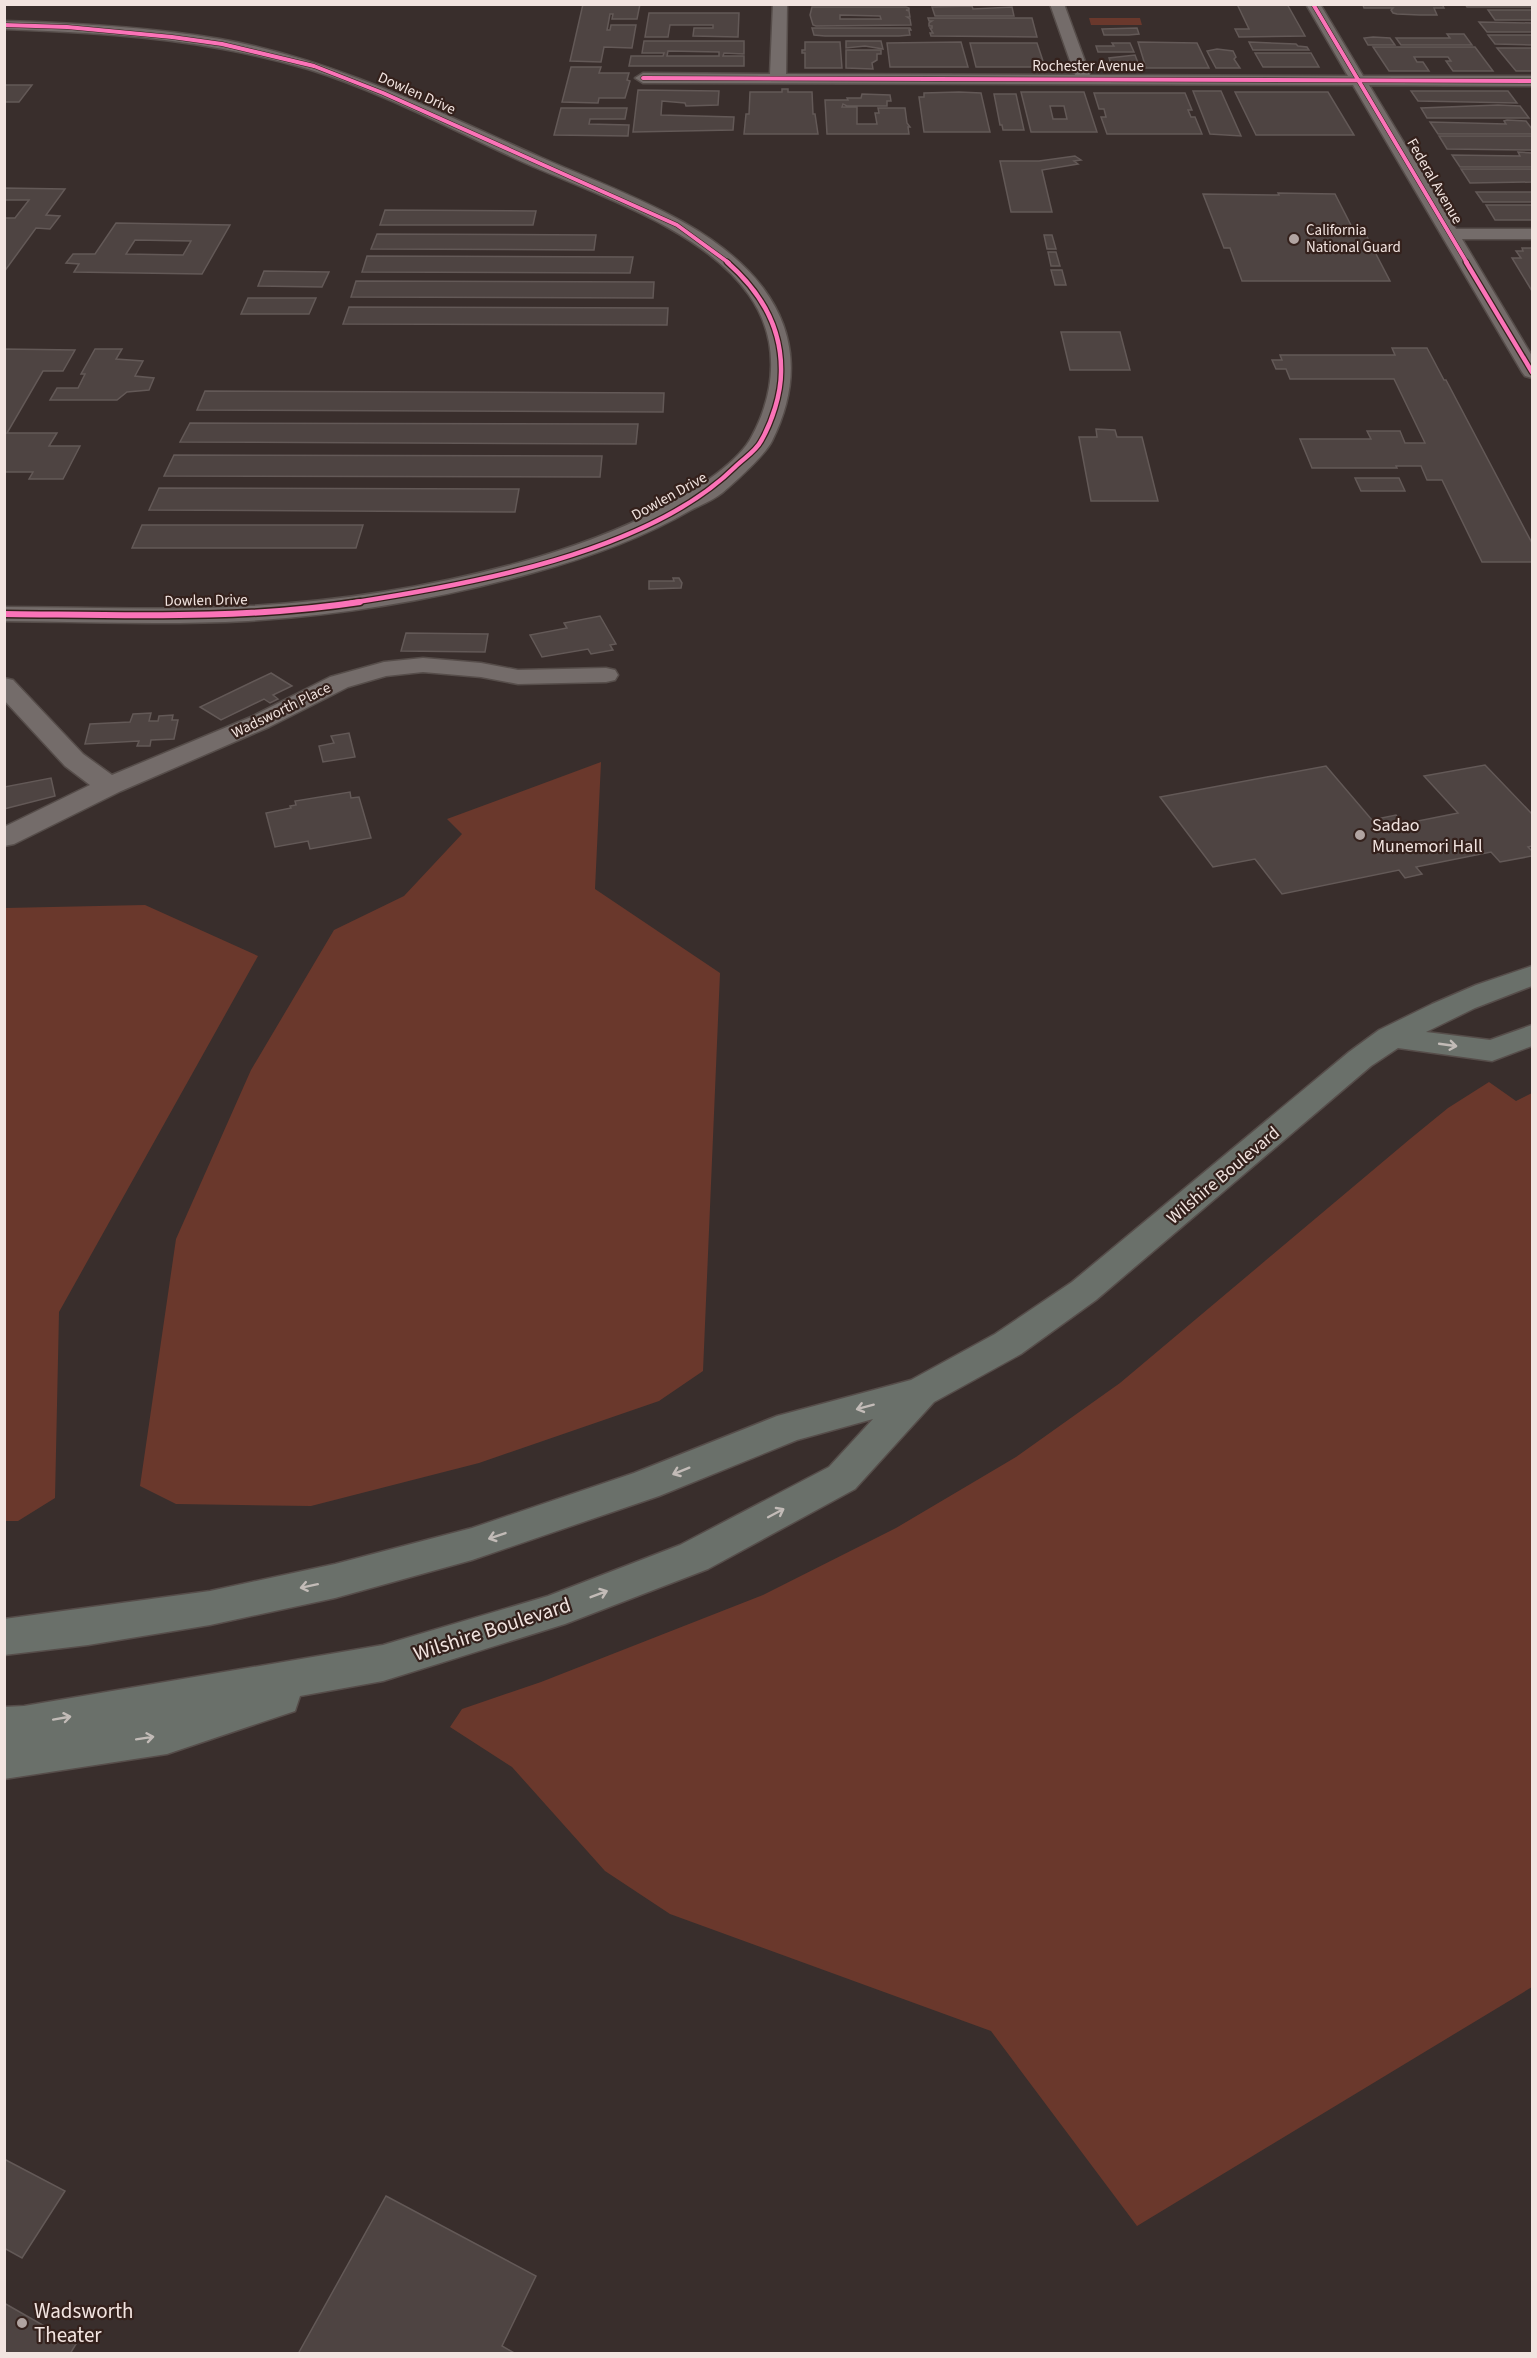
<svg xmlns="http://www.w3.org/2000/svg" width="1537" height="2358" font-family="'Source Sans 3',sans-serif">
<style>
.green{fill:#6a382c}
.building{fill:#4e4442;stroke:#635957;stroke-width:1.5;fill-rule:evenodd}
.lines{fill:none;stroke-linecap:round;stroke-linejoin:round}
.minor-casing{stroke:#564d4a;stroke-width:3}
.major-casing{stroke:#564d4a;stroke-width:3}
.minor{fill:#746c6a;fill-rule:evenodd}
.major{fill:#6a706a;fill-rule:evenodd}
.cycleway-far2-casing{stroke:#34211c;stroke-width:5}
.cycleway-far1-casing{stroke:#34211c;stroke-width:7}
.cycleway-casing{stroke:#34211c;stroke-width:9}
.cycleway-far2{stroke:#fb73b8;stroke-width:4}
.cycleway-far1{stroke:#fb73b8;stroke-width:4.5}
.cycleway{stroke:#fb73b8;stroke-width:6}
.oneway{stroke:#c2bbb7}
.poi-dot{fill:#b1a4a1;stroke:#34211c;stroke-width:2}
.labels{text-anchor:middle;stroke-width:4.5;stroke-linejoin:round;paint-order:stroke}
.far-street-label{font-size:15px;fill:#f2e4e0;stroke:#34211c}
.far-poi-label{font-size:15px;fill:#f2e4e0;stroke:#34211c;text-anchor:start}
.poi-label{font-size:18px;fill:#f2e4e0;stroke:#34211c;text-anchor:start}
.street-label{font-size:18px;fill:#f2e4e0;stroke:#34211c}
.near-street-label{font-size:21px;fill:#f2e4e0;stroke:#34211c}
.near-poi-label{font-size:21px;fill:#f2e4e0;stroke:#34211c;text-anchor:start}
</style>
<rect width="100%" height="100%" fill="#392e2c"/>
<!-- green -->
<g class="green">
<polygon points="1089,18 1140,18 1142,25 1091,25"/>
<polygon points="601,762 595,889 720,973 703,1371 659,1401 479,1463 311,1506 176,1504 140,1486 176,1239 251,1070 334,930 404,896 462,834 447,819"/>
<polygon points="145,905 258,956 59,1312 55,1498 18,1521 5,1521 5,908"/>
<polygon points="1489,1082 1516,1101 1532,1093 1532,1987 1137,2226 991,2031 670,1914 605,1871 512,1767 450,1727 462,1709 541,1682 763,1595 896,1528 1016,1457 1120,1383 1410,1139 1448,1108"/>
</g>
<!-- building -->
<g class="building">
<polygon points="583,4 640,4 637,19 612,19 613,14 610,14 607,30 610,30 611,25 636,25 632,48 604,47 601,62 570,61"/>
<polygon points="1237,4 1287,4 1305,36 1239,37 1235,29 1249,29"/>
<polygon points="1442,4 1444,8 1434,8 1437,15 1420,15 1397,14 1393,13 1391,10 1393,8 1364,8 1363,5 1353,4"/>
<polygon points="1465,4 1532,4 1532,7 1467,7"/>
<polygon points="972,6 973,9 1012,7 1014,16 935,16 932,7"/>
<path d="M812,7h94l3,1v2h-3l3,1 1,6h-3l3,2 1,6 -95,1 -3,-1 -3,-10zM840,15l40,1 1,3h-41z"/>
<polygon points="1488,10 1532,10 1532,20 1495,20"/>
<polygon points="649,13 739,13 738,37 693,36 694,28 713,28 713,25 670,25 668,37 645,37"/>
<polygon points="928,18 1032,18 1037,37 931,36 930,33 933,33 930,28 932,28 932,26 929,26 929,23 932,21 929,21"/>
<polygon points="1479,22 1532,23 1532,32 1487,32"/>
<polygon points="812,28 910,28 911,30 909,30 910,35 899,36 825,36 814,35"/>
<polygon points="1137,28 1139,34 1129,35 1104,35 1102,29"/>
<polygon points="1447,34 1464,34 1472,45 1401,45 1396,38 1450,38"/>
<polygon points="1488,35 1532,35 1532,45 1495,44"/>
<polygon points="1373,37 1390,38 1395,45 1368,45 1364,38"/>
<path d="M644,41h100v13l-20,-1 -1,3h21v10h-115l2,-10h32l1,-3h-22zM668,51l51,1v4h-52z"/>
<polygon points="846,41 881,41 883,49 865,46 846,48"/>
<polygon points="805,42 840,42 842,68 805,68 805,53 802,53 802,50 805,50"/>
<polygon points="961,42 968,67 890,67 887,43"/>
<polygon points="1138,42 1197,43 1209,68 1146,68"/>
<polygon points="1249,42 1296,44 1298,46 1307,47 1309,50 1253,50"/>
<polygon points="970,43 1037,43 1045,67 976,67"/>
<polygon points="1112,43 1130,43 1134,52 1098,52 1096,46 1114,46"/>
<polygon points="1373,47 1475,47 1493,71 1453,71 1446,61 1451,61 1448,57 1414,57 1417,62 1423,62 1429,71 1389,71"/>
<polygon points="1497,48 1532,48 1532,71 1516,71"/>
<polygon points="1217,49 1233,51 1236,57 1234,59 1240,68 1216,68 1207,51"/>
<polygon points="846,50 881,50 881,54 877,54 877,60 872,63 873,69 846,68"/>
<polygon points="1255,53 1311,53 1319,67 1263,67"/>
<polygon points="1135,55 1140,68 1112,67 1109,58"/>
<polygon points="571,67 601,67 599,73 629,73 627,80 630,81 625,98 599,98 598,103 562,102"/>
<polygon points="4,85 32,85 19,102 4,102"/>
<polygon points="782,89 788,89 788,92 812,92 813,114 815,114 818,134 744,134 746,114 749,114 750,92 782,92"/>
<polygon points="638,90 719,91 718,105 686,106 685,103 662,101 661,115 734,117 733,130 633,132"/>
<polygon points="1193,91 1221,91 1241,136 1210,134"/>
<polygon points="1411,91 1508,91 1517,103 1418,101"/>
<polygon points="959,92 981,93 990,132 924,132 919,97 924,97 924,93"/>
<path d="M1021,92h63l13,40h-66zM1050,106h14l3,13h-14z"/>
<polygon points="1235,92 1328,92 1354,135 1256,135"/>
<polygon points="1094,93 1185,93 1192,110 1188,110 1191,117 1195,117 1202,134 1107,134 1101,117 1106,117 1104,109 1099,109"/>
<polygon points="862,94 890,95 891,101 887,101 887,106 847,106 843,104 842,107 857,107 857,124 877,124 875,113 879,113 878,108 905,108 907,123 910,127 908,127 909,134 827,134 825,100 848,100 847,98 861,98"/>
<polygon points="994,94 1016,94 1024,130 1003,130 1002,125 1000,125"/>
<polygon points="1498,105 1520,106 1529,118 1427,118 1421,108"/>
<polygon points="561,108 627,108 625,119 590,119 589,124 629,125 628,136 554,135"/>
<polygon points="1507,120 1526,121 1532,129 1532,134 1438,134 1430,122 1506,124 1504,121"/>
<polygon points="1439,136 1532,136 1532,150 1447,149"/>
<polygon points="1518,152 1532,153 1532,167 1460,167 1452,155 1520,156"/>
<polygon points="1075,156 1081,160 1074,161 1078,164 1042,170 1052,212 1011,212 1000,161 1039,161"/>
<polygon points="1461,169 1532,169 1532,182 1470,183"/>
<polygon points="4,188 65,189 46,215 60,216 50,229 36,228 4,272 4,218 15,218 29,200 4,200"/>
<polygon points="1476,192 1532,192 1532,202 1483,202"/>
<polygon points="1278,193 1335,194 1354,231 1364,231 1390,281 1242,281 1230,248 1224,248 1203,194 1279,195"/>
<polygon points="1486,205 1532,205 1532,220 1495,220"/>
<polygon points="385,210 536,211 533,225 380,225"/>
<path d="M116,223l114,2 -28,49 -128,-2 5,-8 -13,-1 7,-9h22zM135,240l56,1 -8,14 -57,-1z"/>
<polygon points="377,234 596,235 594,250 371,249"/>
<polygon points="1044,235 1052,235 1056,249 1047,249"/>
<polygon points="1522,248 1532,248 1532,291 1512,258 1521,258 1516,251 1523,251"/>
<polygon points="1048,252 1056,252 1060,266 1051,266"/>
<polygon points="367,256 633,257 630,273 362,272"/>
<polygon points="1051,270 1062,270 1066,285 1055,285"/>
<polygon points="264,271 329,272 322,287 258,286"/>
<polygon points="356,281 654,282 653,298 351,297"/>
<polygon points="248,298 316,298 309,314 241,314"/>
<polygon points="349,307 668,308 667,325 343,324"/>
<polygon points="1061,332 1120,332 1130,370 1070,370"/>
<polygon points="1392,348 1427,348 1444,380 1446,380 1532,543 1532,562 1482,562 1442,480 1427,480 1421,466 1396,466 1397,468 1312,468 1300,439 1371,439 1367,431 1400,431 1405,443 1425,443 1394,379 1290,379 1286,369 1276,369 1272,360 1282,360 1280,355 1395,355"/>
<polygon points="4,349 75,350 63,371 43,371 7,433 57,433 49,446 80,446 63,479 29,479 33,472 4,472"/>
<polygon points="95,349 122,349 116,359 143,361 135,376 154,378 149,390 127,392 117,400 50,400 57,388 78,388 85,374 81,374"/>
<polygon points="205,391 664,393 663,412 197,410"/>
<polygon points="190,423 638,424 636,444 180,442"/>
<polygon points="1096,429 1115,430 1117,437 1142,437 1158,501 1091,501 1079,437 1097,437"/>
<polygon points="174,455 602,456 600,477 164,476"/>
<polygon points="1355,478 1399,478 1405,491 1361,491"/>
<polygon points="159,488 519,489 515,512 149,510"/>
<polygon points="142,525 363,525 356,548 132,548"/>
<polygon points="673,578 679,578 682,583 681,588 649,589 649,581 674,581"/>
<polygon points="600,616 616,644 610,645 613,650 591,654 588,649 542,657 530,635 567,628 564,623"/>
<polygon points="406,633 488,634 485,652 401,651"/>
<polygon points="271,673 292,686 273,695 278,699 270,703 264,699 221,720 200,707"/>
<polygon points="151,713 149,721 158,721 159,716 173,715 172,720 178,720 174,739 151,740 150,746 137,746 139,741 85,744 90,724 130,722 133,714"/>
<polygon points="349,733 355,757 323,762 319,746 334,743 331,736"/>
<polygon points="1485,765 1532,814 1532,846 1528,847 1532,851 1532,856 1500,862 1491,852 1416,867 1422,874 1405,878 1399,870 1282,894 1255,859 1213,867 1160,797 1326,766 1372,820 1396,815 1403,824 1458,813 1424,776"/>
<polygon points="51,778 55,796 4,809 4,787"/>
<polygon points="350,792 351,798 359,797 371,838 310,849 308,841 275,847 266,813 291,808 290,806 296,805 295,801"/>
<polygon points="4,2159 65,2191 22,2258 4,2248"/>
<polygon points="386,2196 536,2276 502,2346 516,2354 298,2354"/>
<polygon points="4,2303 76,2344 70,2354 4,2354"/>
</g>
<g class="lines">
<defs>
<g id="minor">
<polygon points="773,4 787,4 786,74 1075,75 1050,4 1064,4 1090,75 1348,76 1306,4 1320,4 1363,76 1532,76 1532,86 1369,85 1456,229 1532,229 1532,239 1462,239 1532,356 1532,378 1525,376 1522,372 1353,85 643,83 635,78 643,73 770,74"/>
<path d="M4,21c72,2 145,6 216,18 113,20 216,72 320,118 74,33 174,65 223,131 36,48 35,101 9,153 -7,14 -37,41 -50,52 -9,7 -21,12 -31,17 -50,29 -104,48 -159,63 -92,26 -188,42 -284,48 -81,4 -162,1 -244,0v-14c82,0 164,4 246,-1 90,-5 181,-19 268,-43 53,-15 106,-33 154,-61 25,-13 68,-41 80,-66 24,-45 28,-97 -3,-141 -46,-66 -152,-100 -224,-132 -70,-32 -143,-71 -217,-94 -28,-8 -57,-15 -85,-20 -72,-14 -146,-17 -219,-20z"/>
<polygon points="423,658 481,663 518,670 606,668 615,670 618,675 615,680 606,682 518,684 481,677 423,672 386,676 348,687 269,727 121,791 14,844 4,846 4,827 90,785 65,766 4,700 4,678 13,680 83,754 112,775 251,717 330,677 384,662"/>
</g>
<polygon id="major" points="1532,966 1532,986 1475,1008 1426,1032 1490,1040 1532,1025 1532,1046 1492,1061 1398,1048 1371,1066 1096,1300 1021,1354 934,1402 855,1489 708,1569 565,1624 383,1681 300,1696 295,1711 167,1754 4,1779 4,1707 24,1706 383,1645 548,1596 680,1545 829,1467 873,1419 797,1440 659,1496 472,1560 335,1598 210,1625 88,1645 4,1655 4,1619 210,1591 335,1564 472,1528 634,1473 777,1416 911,1380 995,1334 1072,1282 1349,1052 1379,1030 1432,1004 1476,985"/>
</defs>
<!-- minor casing -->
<use href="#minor" class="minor-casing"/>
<!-- major casing -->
<use href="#major" class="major-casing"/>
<!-- minor -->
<use href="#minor" class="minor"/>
<!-- major -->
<use href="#major" class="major"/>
<defs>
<g id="cycleway-far2">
<polyline points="1313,4 1467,263"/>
<polyline points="4,25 67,27 172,37 222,44 314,66 383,93 677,225 729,263"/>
<polyline points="643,78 1532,81"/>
</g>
<g id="cycleway-far1">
<polyline points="1466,262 1532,372"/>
<path d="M350,603c118,-18 298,-50 385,-136 8,-8 21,-16 26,-26 11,-19 20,-47 20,-69 1,-45 -21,-81 -54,-110"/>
</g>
<path id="cycleway" d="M4,614c119,1 238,6 356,-12"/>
</defs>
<!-- cycleway-far2 casing -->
<use href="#cycleway-far2" class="cycleway-far2-casing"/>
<!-- cycleway-far1 casing -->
<use href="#cycleway-far1" class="cycleway-far1-casing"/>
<!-- cycleway casing -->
<use href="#cycleway" class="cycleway-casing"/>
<!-- cycleway-far2 -->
<use href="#cycleway-far2" class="cycleway-far2"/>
<!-- cycleway-far1 -->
<use href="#cycleway-far1" class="cycleway-far1"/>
<!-- cycleway -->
<use href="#cycleway" class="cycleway"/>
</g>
<!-- one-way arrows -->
<defs><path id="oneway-shaft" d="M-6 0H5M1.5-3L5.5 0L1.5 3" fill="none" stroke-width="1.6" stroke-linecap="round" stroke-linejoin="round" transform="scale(1.5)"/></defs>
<g class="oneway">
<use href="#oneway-shaft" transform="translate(1448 1045) rotate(8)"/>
<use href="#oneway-shaft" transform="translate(865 1407) rotate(165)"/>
<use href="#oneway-shaft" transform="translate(681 1471) rotate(158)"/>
<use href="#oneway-shaft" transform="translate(776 1513) rotate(-28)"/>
<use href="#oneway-shaft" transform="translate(497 1536) rotate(161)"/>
<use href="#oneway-shaft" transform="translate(309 1586) rotate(168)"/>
<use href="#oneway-shaft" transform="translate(599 1594) rotate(-21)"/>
<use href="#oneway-shaft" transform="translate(62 1718) rotate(-10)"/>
<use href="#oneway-shaft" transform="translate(145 1738) rotate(-9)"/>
</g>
<!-- markers -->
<g class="poi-dot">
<circle cx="1294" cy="239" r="6"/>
<circle cx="1360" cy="835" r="6"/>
<circle cx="22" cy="2323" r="6"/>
</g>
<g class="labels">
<!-- far-street labels -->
<g class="far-street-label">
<text x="1088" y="71">Rochester Avenue</text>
<text transform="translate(417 93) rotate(24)" y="5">Dowlen Drive</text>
<text transform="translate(1435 181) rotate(60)" y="5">Federal Avenue</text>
<text transform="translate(669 496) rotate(-29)" y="5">Dowlen Drive</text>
<text transform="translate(206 600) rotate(-1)" y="5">Dowlen Drive</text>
<text transform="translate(281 710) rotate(-26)" y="5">Wadsworth Place</text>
</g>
<!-- far-poi labels -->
<g class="far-poi-label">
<text x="1306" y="235">California<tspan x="1306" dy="17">National Guard</tspan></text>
</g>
<!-- poi labels -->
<g class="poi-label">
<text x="1372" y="831">Sadao<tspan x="1372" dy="21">Munemori Hall</tspan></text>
</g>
<!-- street labels -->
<g class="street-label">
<text transform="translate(1223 1175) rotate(-40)" y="6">Wilshire Boulevard</text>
</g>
<!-- near-street labels -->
<g class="near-street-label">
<text transform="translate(492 1629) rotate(-18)" y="7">Wilshire Boulevard</text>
</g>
<!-- near-poi labels -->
<g class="near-poi-label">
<text x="34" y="2318">Wadsworth<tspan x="34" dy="24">Theater</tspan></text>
</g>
</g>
<!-- border -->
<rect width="1537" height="2358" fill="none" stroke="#f2e4e0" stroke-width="12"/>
</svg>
